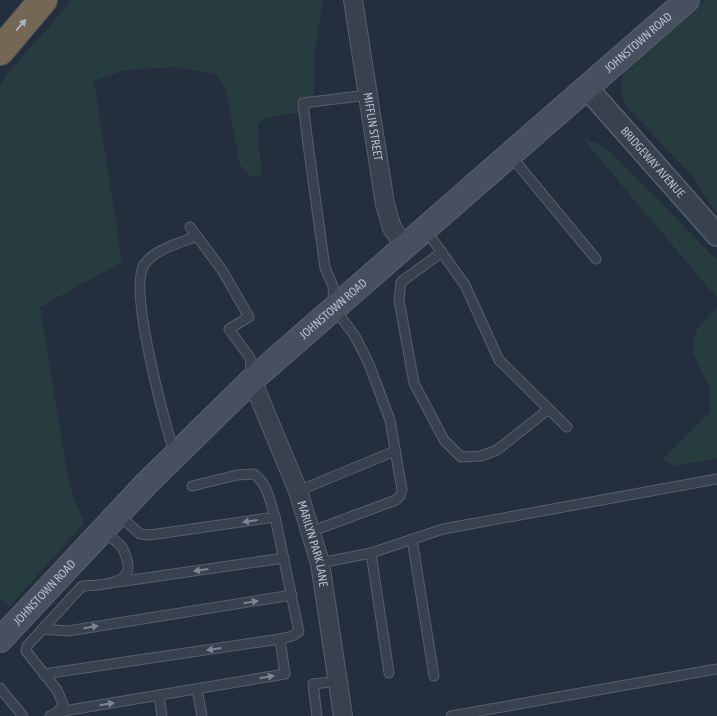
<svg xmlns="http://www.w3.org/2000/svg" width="717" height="716" font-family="'Asap Condensed',sans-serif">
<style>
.green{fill:#263c3f}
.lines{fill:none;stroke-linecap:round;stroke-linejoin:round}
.service-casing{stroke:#565f6c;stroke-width:11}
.minor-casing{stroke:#565f6c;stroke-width:20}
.tertiary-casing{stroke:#565f6c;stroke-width:24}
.secondary-casing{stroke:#565f6c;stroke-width:26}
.motorway-casing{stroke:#434c59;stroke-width:30}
.service{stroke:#38414e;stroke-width:9}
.minor{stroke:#38414e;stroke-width:18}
.tertiary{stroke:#38414e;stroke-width:21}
.secondary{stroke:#465061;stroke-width:24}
.motorway{stroke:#746855;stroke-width:28}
.oneway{fill:#aeb4bd}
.oneway2{fill:#7c8592}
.labels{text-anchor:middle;stroke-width:4.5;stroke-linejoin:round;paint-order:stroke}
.street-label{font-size:12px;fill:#b4bcc9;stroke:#1d2633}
</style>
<rect width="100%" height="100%" fill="#242f3e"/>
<!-- green -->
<g class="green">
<polygon points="72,0 323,0 314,57 314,104 308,111 262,119 257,127 262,175 250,176 240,165 225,87 215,74 178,67 125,70 94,81 122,262 40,307 69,484 84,523 10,606 0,598 0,85 9,72"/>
<path d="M706,0h11v212l-13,-16 -9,-17 -67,-71c-9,-13 -8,-24 -4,-39z"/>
<polygon points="583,139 599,144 610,152 717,260 717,298"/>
<polygon points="717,307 717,458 673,466 662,459 710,412 710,388 692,350 697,329"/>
</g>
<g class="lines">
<defs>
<g id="service">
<polyline points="510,155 596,259"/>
<polyline points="190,227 222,270 249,317 229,329 250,358 252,378"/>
<polyline points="425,229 465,285 499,360 567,427"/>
<polyline points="442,252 401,282 399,300 414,383 444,440 461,457 481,456 497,450 549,409"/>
<path d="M174,453c-9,-31 -46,-163 -30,-188 10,-16 37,-22 53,-29"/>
<path d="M192,486l45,-11 17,-1c14,10 16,28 21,43"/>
<polyline points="298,491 395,451"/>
<polyline points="310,532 396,500 400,496 402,490 390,420 369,364 355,336 334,308 333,286 325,268 308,144 303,103 368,95"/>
<polyline points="412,539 434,676"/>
<polyline points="371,553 389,673"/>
<polyline points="320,563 371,553 443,529 717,479"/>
<polyline points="118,582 284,558"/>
<polyline points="42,629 68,631 292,595"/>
<polyline points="44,674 280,639 292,636 299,632 275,517 150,535 140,534 118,514"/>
<polyline points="0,688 23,716"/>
<polyline points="197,689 202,716"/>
<polyline points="159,695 162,716"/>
<path d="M58,712l5,-8 -6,-14 -31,-39 1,-5 55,-60c15,-1 53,0 45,-26 -1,-4 -3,-10 -6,-14 -5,-5 -12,-10 -17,-15"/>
<polyline points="50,716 58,712 285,674 280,639"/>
<polyline points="317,716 313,684 339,681"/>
<polyline points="451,716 717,669"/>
</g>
<g id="minor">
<path id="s1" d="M353,0l32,204 7,24 13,18"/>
<path id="s2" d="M252,380l46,111 22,72 23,153"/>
</g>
<g id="tertiary">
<path id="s3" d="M587,88l130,147"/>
</g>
<g id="secondary">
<path id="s4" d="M0,640l146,-156 106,-104 435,-380"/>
</g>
<polyline id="motorway" points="0,51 43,0"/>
</defs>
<!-- service casing -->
<use href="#service" class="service-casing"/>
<!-- minor casing -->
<use href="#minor" class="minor-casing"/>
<!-- tertiary casing -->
<use href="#tertiary" class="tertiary-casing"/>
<!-- secondary casing -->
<use href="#secondary" class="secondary-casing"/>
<!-- motorway casing -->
<use href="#motorway" class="motorway-casing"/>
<!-- service -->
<use href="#service" class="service"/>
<!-- minor -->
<use href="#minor" class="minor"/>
<!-- tertiary -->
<use href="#tertiary" class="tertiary"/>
<!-- secondary -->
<use href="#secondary" class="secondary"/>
<!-- motorway -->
<use href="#motorway" class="motorway"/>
</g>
<!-- one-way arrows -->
<defs><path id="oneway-solid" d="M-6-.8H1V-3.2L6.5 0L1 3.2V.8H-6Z" transform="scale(1.25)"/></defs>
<use class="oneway" href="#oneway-solid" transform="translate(21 25) rotate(-49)"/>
<g class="oneway2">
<use href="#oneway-solid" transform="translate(250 521) rotate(172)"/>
<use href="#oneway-solid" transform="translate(201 570) rotate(172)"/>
<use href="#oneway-solid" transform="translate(251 602) rotate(-9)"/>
<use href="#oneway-solid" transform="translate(91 627) rotate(-9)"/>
<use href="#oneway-solid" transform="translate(214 649) rotate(172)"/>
<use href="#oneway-solid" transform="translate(267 677) rotate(-10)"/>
<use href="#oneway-solid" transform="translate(107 704) rotate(-9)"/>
</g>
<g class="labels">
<!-- street labels -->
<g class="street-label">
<text dy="4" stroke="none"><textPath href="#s4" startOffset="875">JOHNSTOWN ROAD</textPath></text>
<text dy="4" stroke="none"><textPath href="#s1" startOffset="128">MIFFLIN STREET</textPath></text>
<text dy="4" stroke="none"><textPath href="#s3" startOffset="99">BRIDGEWAY AVENUE</textPath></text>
<text dy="4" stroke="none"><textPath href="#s4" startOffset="470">JOHNSTOWN ROAD</textPath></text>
<text dy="4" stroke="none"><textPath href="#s2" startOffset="175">MARILYN PARK LANE</textPath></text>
<text dy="4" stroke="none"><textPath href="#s4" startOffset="65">JOHNSTOWN ROAD</textPath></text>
</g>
</g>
</svg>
